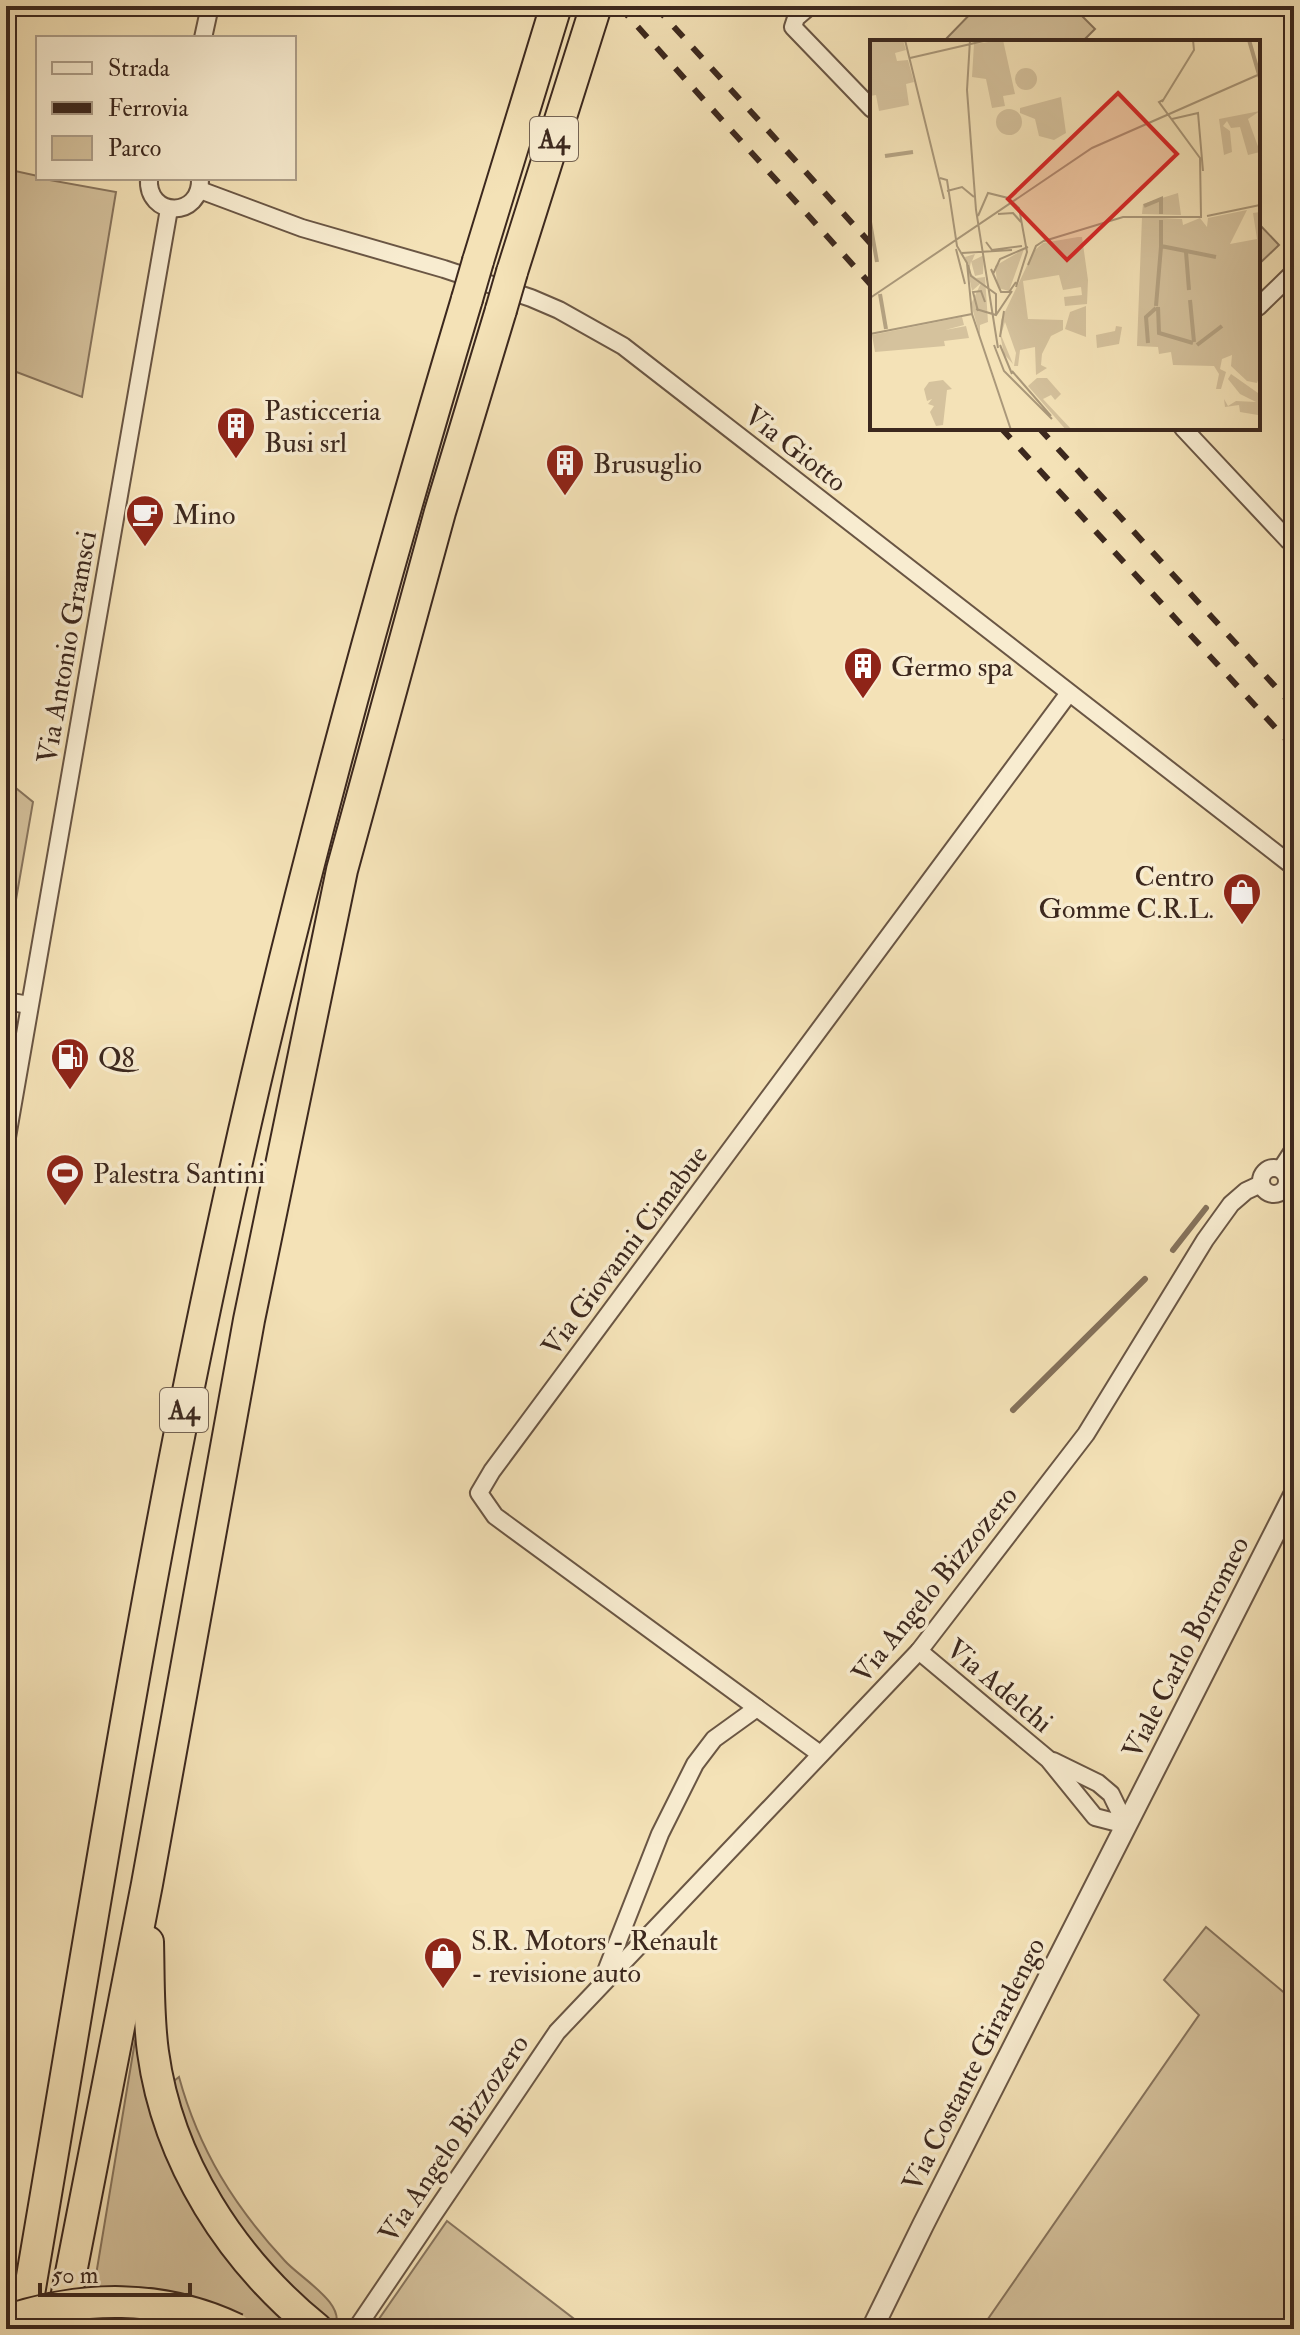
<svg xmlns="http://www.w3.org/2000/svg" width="1300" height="2335" font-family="'IM FELL Double Pica',serif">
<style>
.green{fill:#d5c29d;stroke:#88755e;stroke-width:2}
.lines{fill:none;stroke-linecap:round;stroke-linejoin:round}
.stream{stroke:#85725b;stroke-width:6}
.minor-casing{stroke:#6a5644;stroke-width:20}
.tertiary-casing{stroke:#6a5644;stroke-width:24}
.motorway-casing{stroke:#3c281e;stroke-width:34}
.minor{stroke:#f8ecd0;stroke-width:16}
.tertiary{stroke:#f8ecd0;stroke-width:20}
.motorway{stroke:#f4e2b7;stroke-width:30}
.rail{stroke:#3c281e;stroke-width:6;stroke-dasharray:14 14;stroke-linecap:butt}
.motorway-bridge-casing{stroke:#3c281e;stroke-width:34;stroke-linecap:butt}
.motorway-bridge{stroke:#f4e2b7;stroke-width:30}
.labels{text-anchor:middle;stroke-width:7;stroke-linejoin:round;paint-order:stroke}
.shield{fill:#f8ecd0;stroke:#746353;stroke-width:2}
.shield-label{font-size:26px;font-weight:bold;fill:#3c281e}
.poi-label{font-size:28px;fill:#3c281e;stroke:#f8ecd0;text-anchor:start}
.street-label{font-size:28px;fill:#3c281e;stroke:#f8ecd0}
.inset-river{fill:none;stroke:#b5a383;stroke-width:4}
.inset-road{fill:none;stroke:#aa987a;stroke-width:2}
.view{fill:#d62828;fill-opacity:0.15;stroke:#d62828;stroke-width:4}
.inset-edge{fill:none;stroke:#3c281e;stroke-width:4}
</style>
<rect width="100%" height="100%" fill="#f4e2b7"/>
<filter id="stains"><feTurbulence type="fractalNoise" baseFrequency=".0025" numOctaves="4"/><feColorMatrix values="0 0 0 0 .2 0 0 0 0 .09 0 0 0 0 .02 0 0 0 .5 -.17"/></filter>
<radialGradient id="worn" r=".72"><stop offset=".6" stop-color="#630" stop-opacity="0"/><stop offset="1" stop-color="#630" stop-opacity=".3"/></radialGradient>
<!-- green -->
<g class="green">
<polygon points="978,6 1072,6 1095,29 1085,39 1087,42 943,42"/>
<polygon points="6,169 38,176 38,178 116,192 82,397 6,368"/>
<polygon points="1258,223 1279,245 1258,265"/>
<polygon points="6,780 33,802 6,957"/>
<polygon points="1206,1927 1294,2001 1294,2329 981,2329 1199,2015 1164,1980"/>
<polygon points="135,2041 140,2043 150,2091 297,2329 87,2329"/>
<path d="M179,2077c20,73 55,129 106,184 15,17 64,44 49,68h-16l-54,-63 -68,-106 -26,-76z"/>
<polygon points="447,2221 582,2325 579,2329 372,2329"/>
</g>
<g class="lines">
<!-- stream -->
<g class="stream">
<polyline points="1173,1250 1206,1208"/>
<polyline points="1013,1410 1145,1279"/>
</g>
<defs>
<g id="minor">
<polyline points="810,6 796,18 793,27 872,109"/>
<polyline points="203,38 210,6"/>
<path d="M149,178c-3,40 53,41 51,0"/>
<polyline points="200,190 302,228 444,269 531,298 559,310 623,346 1294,867"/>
<polyline points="1258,307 1294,272"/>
<polyline points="1183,428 1289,541"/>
<polyline points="6,1001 29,1005"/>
<polyline points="6,1143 169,209"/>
<circle cx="1274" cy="1181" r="13"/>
<polyline points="1281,1169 1294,1149"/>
<polyline points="919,1651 1048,1759 1095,1817 1126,1825"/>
<polyline points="820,1754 495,1516 479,1493 492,1471 1069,693"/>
<polyline points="1053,1761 1098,1783 1111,1794 1126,1825"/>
<polyline points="605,1974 660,1834 695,1764 714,1739 757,1708"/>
<polyline points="356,2329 557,2032 919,1651 1086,1434 1205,1240 1231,1204 1246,1191 1261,1184"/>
</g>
<polyline id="tertiary" points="872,2329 923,2225 1294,1495"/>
<g id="motorway">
<polyline points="478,261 556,6"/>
<polyline points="512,272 596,6"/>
<path d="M148,1942c1,37 0,74 5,110 15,110 79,208 164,277"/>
<path d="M23,2329c63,-364 118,-730 197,-1090 68,-317 154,-630 247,-940"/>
<polyline points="60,2329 147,1884 249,1320 342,870 440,512 501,310"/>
</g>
</defs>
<!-- minor casing -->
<use href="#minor" class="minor-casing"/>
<!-- tertiary casing -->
<use href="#tertiary" class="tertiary-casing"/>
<!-- motorway casing -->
<use href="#motorway" class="motorway-casing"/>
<!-- minor -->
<use href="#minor" class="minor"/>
<!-- tertiary -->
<use href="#tertiary" class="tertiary"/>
<!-- motorway -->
<use href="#motorway" class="motorway"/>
<!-- rail -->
<g class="rail">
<polyline points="619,6 872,286"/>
<polyline points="655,6 872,245"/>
<polyline points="1001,428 1294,748"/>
<polyline points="1039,428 1294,707"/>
</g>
<defs>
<g id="motorway-bridge">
<polyline points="467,299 478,261"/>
<polyline points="501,310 512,272"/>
<path d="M6,2321c76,-26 157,-27 230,8"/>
</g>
</defs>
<!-- motorway-bridge casing -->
<use href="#motorway-bridge" class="motorway-bridge-casing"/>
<!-- motorway-bridge -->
<use href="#motorway-bridge" class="motorway-bridge"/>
</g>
<!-- icons -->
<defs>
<symbol id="building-pin" viewBox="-11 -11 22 30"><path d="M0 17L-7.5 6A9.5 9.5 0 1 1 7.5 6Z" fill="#8f2418" stroke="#f8ecd0"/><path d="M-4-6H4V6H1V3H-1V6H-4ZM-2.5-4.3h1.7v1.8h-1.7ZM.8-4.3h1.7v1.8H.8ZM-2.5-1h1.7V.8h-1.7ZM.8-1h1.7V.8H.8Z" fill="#fff"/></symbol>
<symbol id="cafe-pin" viewBox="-11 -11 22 30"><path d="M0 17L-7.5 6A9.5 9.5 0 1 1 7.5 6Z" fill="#8f2418" stroke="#f8ecd0"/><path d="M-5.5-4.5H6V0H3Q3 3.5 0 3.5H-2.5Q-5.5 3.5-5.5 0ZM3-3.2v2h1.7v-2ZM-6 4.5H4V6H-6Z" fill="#fff"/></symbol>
<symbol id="shop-pin" viewBox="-11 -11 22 30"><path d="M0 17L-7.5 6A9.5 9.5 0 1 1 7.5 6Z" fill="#8f2418" stroke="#f8ecd0"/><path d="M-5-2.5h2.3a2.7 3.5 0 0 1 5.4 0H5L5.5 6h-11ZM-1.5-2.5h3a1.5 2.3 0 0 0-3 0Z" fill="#fff"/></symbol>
<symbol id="fuel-pin" viewBox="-11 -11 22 30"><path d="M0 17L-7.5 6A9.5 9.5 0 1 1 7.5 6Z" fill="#8f2418" stroke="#f8ecd0"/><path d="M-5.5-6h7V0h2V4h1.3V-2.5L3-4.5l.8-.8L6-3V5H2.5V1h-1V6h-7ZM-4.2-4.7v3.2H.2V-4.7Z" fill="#fff"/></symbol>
<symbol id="stadium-pin" viewBox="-11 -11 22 30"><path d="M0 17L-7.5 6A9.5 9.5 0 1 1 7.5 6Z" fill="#8f2418" stroke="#f8ecd0"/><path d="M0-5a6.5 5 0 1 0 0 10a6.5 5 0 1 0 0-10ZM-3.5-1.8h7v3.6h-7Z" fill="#fff"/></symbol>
</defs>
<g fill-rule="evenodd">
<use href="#building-pin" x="214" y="404" width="44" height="60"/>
<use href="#building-pin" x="543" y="441" width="44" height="60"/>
<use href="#cafe-pin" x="123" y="492" width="44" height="60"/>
<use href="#building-pin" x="841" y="644" width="44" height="60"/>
<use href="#shop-pin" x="1220" y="870" width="44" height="60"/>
<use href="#fuel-pin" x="48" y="1035" width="44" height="60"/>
<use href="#stadium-pin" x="43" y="1151" width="44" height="60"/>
<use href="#shop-pin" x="421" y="1934" width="44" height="60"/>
</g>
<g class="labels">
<!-- shield labels -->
<g class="shield">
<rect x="530" y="117" width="48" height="44" rx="6"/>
<rect x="160" y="1388" width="48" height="44" rx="6"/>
</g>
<g class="shield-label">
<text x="554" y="148">A4</text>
<text x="184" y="1419">A4</text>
</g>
<!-- poi labels -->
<g class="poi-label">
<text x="264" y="420">Pasticceria<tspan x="264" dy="32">Busi srl</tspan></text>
<text x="593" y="473">Brusuglio</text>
<text x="173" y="524">Mino</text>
<text x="891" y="676">Germo spa</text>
<text x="1214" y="886" text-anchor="end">Centro<tspan x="1214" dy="32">Gomme C.R.L.</tspan></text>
<text x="98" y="1067">Q8</text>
<text x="93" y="1183">Palestra Santini</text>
<text x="471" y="1950">S.R. Motors - Renault<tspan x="471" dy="32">- revisione auto</tspan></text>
</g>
<!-- street labels -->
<g class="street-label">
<text transform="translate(796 448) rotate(38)" y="10">Via Giotto</text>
<text transform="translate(66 647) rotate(-80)" y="10">Via Antonio Gramsci</text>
<text transform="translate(624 1250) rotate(-53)" y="10">Via Giovanni Cimabue</text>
<text transform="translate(934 1584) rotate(-51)" y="10">Via Angelo Bizzozero</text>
<text transform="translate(1185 1647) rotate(-63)" y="10">Viale Carlo Borromeo</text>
<text transform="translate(1000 1685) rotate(40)" y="10">Via Adelchi</text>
<text transform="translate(973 2064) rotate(-63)" y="10">Via Costante Girardengo</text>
<text transform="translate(453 2138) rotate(-56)" y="10">Via Angelo Bizzozero</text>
</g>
</g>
<!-- overview -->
<g transform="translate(870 40)">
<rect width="390" height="390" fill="#f4e2b7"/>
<path d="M0,0h33l3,10 -11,3 2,8 11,-1 6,22 -8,2 3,21 -30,6 -3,-16 -6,1zM133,0l12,54 -12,2 2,10 -13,2 -6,-29 -14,-2 2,-33zM145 39a11 11 0 1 1 22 0a11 11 0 1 1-22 0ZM191,57l5,36 -12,7 -15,-4 -4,-17 -15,-6v-5zM126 82a13 13 0 1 1 26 0a13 13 0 1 1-26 0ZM390,71l-12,8 12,33 -12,3 -8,-28 -9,1 -4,-7 -4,5 7,5 2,21 -8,3 -5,-36zM308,153l3,22 -39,-1 1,-10zM377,170l-17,34 27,-5 -4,-26 7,-1v163l-3,8 -10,-2 -16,-15 1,-11 -10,4 -2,10 6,3 -5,17h-5l3,-15 -5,-8 -41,-1 -2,-13 -12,2 -1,-7 -21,-1 5,-129 40,2 1,6 17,-7 7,9 1,-9zM208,197h4l6,43 -1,24 -22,2 -1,-9 18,-2 -1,-8 -18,3 -4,-15 -36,6 5,38 35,1v10l-12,6 -9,18 -1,11 6,3 -11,7 -1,-28 -15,3 -2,16h-4l2,-13 -11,-31 -4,13 12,29 -9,-10 -4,-20 1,-14 33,-69 9,-8zM154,209l-15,42 -11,-3 -3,-22zM105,214l-3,7 12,-6 -1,19 -8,2 -4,-15 -2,11 7,6 9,-1 3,45 -8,3v11l-9,-32 10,-21 -9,8 -7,-34zM216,266v31l-21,-8 5,-17zM92,277l2,8 -19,5 21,-4 3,12 -25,3 1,5 -70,6 -3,-17zM246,286l6,1 -3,17 -22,4 -1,-13 19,-4zM361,334l27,19 2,36 -2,-14 -18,-3 -1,-7 -14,2 -1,-8 4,7 8,-5 20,1 -16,-8 -12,-15zM167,338h10l14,16 -6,6 -4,-5 -8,4 29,31h-6l-38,-44zM73,340l9,9 -5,1 -4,35 -7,1 -6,-14 4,-6 -6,-2 4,-5 -5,2 -3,-12 5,-7z" fill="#d5c29d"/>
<path class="inset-river" d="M379,0l11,38M15,116l28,-4M274,166l17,-7v15M291,180v26l55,11M0,182l7,40M316,212l3,38M10,254l6,35M320,260l4,42M286,266l5,-59M288,267l1,26 34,10M278,303l-2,-26 10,-9M327,305l25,-19"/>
<path class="inset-road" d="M35,0l39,159M100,0l-3,50 9,120 22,138M40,18l78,-18M293,60l-4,2 41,56 1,58M292,62l32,-52 -1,-10M302,79l26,-6 5,58M70,138l7,2 10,66 10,17 5,51 39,116M77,151l15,-4 12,10M128,174l15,-1 8,9M108,176l10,-23 20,5 11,10 8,44 -11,35M337,176l53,-11M174,201l79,-24h79M116,202l6,8 30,-4M86,209l9,35M92,213l50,-3M98,225l3,11 25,18v21M158,225l8,-19 9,-6M121,229l10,23h8l7,-10M123,234l7,-15 28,-12M0,258l222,-150 168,-74M106,269l20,6 16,-24M108,271l-5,-19 8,-1 4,11M0,294l102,-20M130,297l4,-26M124,305l10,26 48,48M130,305l12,29M142,331l39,45"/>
<path class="view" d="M248,53l59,61 -110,106 -59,-61z"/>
<rect width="390" height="390" class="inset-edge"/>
</g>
<!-- margin -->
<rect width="1300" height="2335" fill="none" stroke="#f4e2b7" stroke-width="32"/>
<rect x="8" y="8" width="1284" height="2319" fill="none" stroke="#3c281e" stroke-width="4"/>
<rect x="16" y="16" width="1268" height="2303" fill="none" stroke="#3c281e" stroke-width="2"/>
<!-- legend -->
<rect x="36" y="36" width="260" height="144" fill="#f8ecd0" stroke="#ad9e89" stroke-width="2"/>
<rect x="52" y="62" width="40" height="12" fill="#f8ecd0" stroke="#ad9e89" stroke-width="2"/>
<text x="108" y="76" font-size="24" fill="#3c281e">Strada</text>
<rect x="52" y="102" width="40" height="12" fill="#3c281e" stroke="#ad9e89" stroke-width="2"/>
<text x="108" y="116" font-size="24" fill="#3c281e">Ferrovia</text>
<rect x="52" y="136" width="40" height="24" fill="#d5c29d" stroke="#ad9e89" stroke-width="2"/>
<text x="108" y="156" font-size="24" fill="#3c281e">Parco</text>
<!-- scale -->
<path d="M40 2283v12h150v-12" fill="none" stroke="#3c281e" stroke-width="4"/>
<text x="52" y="2283" font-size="24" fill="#3c281e" stroke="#f8ecd0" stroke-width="6" paint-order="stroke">50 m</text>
<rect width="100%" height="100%" filter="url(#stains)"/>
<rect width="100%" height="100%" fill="url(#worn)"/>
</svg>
